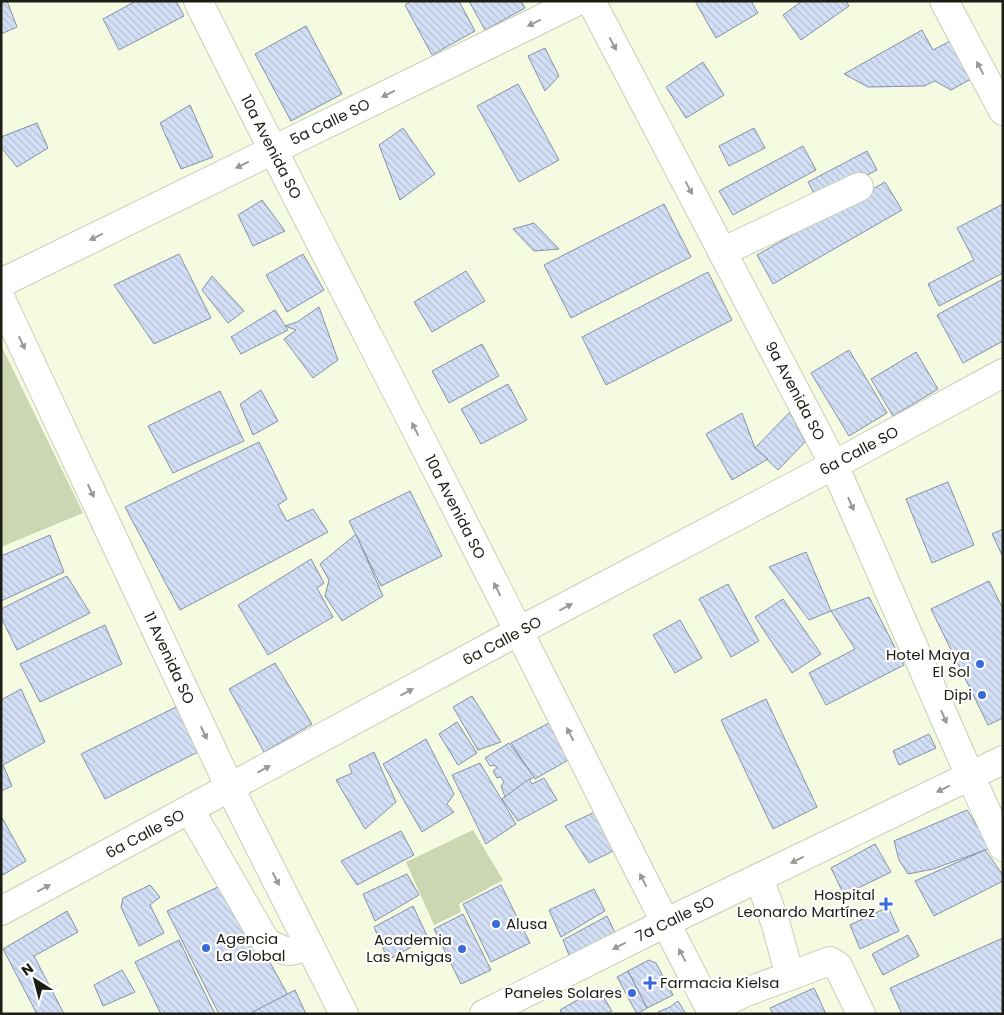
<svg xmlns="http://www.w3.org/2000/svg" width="1004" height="1015" font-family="Poppins,sans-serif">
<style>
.green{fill:#cdd6b2}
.building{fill:url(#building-back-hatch);stroke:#8691a7}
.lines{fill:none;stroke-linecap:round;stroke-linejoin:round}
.minor-casing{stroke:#c9cfb6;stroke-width:30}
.major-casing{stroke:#c9cfb6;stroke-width:30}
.minor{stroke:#fff;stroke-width:28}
.major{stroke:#fff;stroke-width:28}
.oneway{fill:#999a96}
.poi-dot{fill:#3b6bdb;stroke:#fff;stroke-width:2}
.labels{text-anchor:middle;stroke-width:4.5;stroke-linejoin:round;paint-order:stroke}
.street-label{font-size:15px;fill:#1c1e15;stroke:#fff}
.poi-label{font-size:15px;fill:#1c1e15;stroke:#fff;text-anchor:end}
</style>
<defs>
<pattern id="building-back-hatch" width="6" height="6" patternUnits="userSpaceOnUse" patternTransform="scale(1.25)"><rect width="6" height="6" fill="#d3dff6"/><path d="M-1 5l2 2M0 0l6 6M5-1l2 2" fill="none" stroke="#b5bfd2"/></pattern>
</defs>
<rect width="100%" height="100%" fill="#f4fbe1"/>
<!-- green -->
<g class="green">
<polygon points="1,345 83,513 1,547"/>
<polygon points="473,830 503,880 459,904 461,912 434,925 406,862"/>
</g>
<!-- building -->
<g class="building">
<polygon points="1,1 7,1 17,27 1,34"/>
<polygon points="136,1 176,1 184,16 119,50 103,19"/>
<polygon points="411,1 459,1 475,31 432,55 405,5"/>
<polygon points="469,1 521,1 525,8 485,30"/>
<polygon points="695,1 751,1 758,13 716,38"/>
<polygon points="802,1 846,1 849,6 801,40 783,15"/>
<polygon points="306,26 342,94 291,121 255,54"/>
<polygon points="922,30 933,50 950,41 971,79 951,90 935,81 924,86 868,87 844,74"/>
<polygon points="545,48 559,76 545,91 528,56"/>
<polygon points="703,62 724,95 686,118 666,87"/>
<polygon points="518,84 559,160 519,182 477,106"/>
<polygon points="190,105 213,157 181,169 160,123"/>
<polygon points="37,123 48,148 17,167 1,147 1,137"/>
<polygon points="403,128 435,174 400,200 379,145"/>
<polygon points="754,128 765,148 729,166 719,146"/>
<polygon points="803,146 816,170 733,215 719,191"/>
<polygon points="867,151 877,170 818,201 808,182"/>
<polygon points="885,182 902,210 773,284 757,255"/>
<polygon points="262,200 285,231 253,246 238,215"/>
<polygon points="664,204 691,257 571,318 544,265"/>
<polygon points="1003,204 1003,273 939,306 928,284 974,260 957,228"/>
<polygon points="534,223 559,249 534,251 513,229"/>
<polygon points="179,254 211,318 154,344 114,285"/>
<polygon points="303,254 324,290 287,312 266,275"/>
<polygon points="466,271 485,301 432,332 414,302"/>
<polygon points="708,272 732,320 606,385 582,337"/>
<polygon points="212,276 244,311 228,323 202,290"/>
<polygon points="1003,279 1003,341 963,363 937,315"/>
<polygon points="319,307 338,360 313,378 284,339 296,330 285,326 297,322"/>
<polygon points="275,310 288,330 241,354 231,337"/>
<polygon points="482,344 499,376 449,403 432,371"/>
<polygon points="849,350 887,413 849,436 811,373"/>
<polygon points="916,352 938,389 893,416 871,379"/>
<polygon points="508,384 527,420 481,444 461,409"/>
<polygon points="261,390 278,421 253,435 240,404"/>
<polygon points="220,391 244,441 173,473 148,426"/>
<polygon points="790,412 805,442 778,470 755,448"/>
<polygon points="742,413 755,448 768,459 732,480 706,434"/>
<polygon points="259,442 287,499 278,505 287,521 313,509 328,532 180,610 125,507"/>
<polygon points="948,482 974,545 932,563 906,499"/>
<polygon points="410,491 442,556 381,586 349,521"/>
<polygon points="1003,529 1003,557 992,534"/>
<polygon points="356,534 383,596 342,621 325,596 329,580 320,564"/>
<polygon points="50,535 64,572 1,601 1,556"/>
<polygon points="806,552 831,611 809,620 769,567"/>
<polygon points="311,559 324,583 317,588 333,617 268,655 238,605"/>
<polygon points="67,576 90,613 17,650 1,617 1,609"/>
<polygon points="989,581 1003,609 1003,718 988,725 931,609"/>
<polygon points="728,584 759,641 731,657 699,599"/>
<polygon points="869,597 904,665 826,705 809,673 855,649 831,611"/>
<polygon points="783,599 821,654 792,673 755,617"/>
<polygon points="680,620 702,658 675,673 653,635"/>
<polygon points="105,625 122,664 40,702 20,664"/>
<polygon points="275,663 312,724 264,752 229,689"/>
<polygon points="21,689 45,742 3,765 12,786 1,791 1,700"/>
<polygon points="472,696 501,742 478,750 453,707"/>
<polygon points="766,699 817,807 773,829 721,720"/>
<polygon points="178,706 198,752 105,799 81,754"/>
<polygon points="457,722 477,753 458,765 439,734"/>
<polygon points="549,723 572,758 535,779 511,743"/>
<polygon points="929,734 936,748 899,765 893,751"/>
<polygon points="426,739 454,794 447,804 454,812 422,832 383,764"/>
<polygon points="509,743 534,777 505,797 501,786 504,782 501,777 497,778 493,771 497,768 494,765 490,766 485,758"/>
<polygon points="374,752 396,802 365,829 336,780 352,773 349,765"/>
<polygon points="480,763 516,824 486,844 452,775"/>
<polygon points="544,778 557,800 518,821 502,799 529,779 532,784"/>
<polygon points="599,810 619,848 589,863 565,826"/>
<polygon points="967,810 991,848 933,869 908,874 899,860 894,841"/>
<polygon points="1,816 26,861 1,876"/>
<polygon points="401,831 414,855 357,885 341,861"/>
<polygon points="875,844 891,872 844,895 831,868"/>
<polygon points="985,850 1003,875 1003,881 934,916 915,881"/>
<polygon points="407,874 419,895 375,921 363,894"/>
<polygon points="150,885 160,897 150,905 164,933 139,946 121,907 123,898"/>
<polygon points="501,885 530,943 491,962 463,904"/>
<polygon points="220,886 230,890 294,1006 279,1014 219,1014 167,911"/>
<polygon points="594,889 605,911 561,937 549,910"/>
<polygon points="413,906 428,938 388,960 374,927"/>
<polygon points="888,907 899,931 860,949 850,925"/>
<polygon points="67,911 78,932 34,956 64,1014 37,1014 3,949"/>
<polygon points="463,914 491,970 461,984 434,929"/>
<polygon points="607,916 618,939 572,963 563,940"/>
<polygon points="908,935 919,956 883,975 872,954"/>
<polygon points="1003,938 1003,1014 902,1014 890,988"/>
<polygon points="179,940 215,1014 161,1014 135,962"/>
<polygon points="649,960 656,963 673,995 647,1008 628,971"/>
<polygon points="122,970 135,992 103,1006 94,985"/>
<polygon points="628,971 647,1008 637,1014 617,977"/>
<polygon points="598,988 612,1011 605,1014 562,1014 560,1010"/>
<polygon points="814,988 826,1014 773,1014 770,1008"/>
<polygon points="295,990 306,1014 249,1014"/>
<polygon points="678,1001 686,1014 659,1014 658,1012 670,1007"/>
</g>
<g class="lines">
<defs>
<g id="minor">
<path d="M198,1c105,211 215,420 321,631 65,127 127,256 194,382"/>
<polyline points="591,1 834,465 970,776 1003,847"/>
<polyline points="944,1 1003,111"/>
<polyline points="722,252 859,187"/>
<polyline points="1,283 578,1"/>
<polyline points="1,299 230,788 344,1014"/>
<path d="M190,810l76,132c20,11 23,12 43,2"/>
<polyline points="759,878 776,925 790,976"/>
<polyline points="1,911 519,631 834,465 1003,373"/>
<polyline points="710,1009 746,992 830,961 838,966 861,1014"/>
</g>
<polyline id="major" points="484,1014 665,923 1003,760"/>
</defs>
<!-- minor casing -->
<use href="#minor" class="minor-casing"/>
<!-- major casing -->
<use href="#major" class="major-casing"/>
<!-- minor -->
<use href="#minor" class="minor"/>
<!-- major -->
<use href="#major" class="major"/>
</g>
<!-- one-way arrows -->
<defs><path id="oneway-solid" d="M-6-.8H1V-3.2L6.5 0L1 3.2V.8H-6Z" transform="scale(1.25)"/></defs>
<g class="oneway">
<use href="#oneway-solid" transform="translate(534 23) rotate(154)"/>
<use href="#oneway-solid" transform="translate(613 44) rotate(62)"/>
<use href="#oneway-solid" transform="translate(980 68) rotate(-118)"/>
<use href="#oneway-solid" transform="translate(388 94) rotate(154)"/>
<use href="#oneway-solid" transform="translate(242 165) rotate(154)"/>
<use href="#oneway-solid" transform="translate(689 188) rotate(62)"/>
<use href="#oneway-solid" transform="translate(96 237) rotate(154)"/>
<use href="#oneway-solid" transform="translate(22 343) rotate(65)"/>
<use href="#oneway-solid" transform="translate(415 429) rotate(-117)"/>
<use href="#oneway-solid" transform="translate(91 491) rotate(65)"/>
<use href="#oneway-solid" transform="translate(851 504) rotate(67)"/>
<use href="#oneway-solid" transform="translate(497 589) rotate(-117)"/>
<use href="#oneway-solid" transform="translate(566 607) rotate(-28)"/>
<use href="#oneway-solid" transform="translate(407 692) rotate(-28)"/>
<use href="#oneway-solid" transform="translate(944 717) rotate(67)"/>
<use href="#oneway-solid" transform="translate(204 733) rotate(65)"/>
<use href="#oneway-solid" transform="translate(570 734) rotate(-117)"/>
<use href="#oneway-solid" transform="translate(264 769) rotate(-28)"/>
<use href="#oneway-solid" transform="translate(943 789) rotate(154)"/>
<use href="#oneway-solid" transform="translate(797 860) rotate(154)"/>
<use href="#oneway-solid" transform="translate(276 879) rotate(63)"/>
<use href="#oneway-solid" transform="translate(643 880) rotate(-117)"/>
<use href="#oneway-solid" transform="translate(44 888) rotate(-28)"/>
<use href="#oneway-solid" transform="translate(619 946) rotate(153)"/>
<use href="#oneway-solid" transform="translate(682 955) rotate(-118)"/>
</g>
<!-- markers -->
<g class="poi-dot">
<circle cx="980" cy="664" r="5"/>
<circle cx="982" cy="695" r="5"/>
<path d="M883.5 896.5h5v5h5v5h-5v5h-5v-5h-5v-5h5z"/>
<circle cx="496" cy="924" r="5"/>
<circle cx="206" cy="948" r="5"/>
<circle cx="462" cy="949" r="5"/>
<path d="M647.5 975.5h5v5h5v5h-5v5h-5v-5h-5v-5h5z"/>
<circle cx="632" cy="993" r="5"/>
</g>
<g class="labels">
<!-- street labels -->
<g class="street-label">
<text transform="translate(330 122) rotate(-26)" y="5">5a Calle SO</text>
<text transform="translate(271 147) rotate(63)" y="5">10a Avenida SO</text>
<text transform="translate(795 391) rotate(62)" y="5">9a Avenida SO</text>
<text transform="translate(859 451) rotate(-28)" y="5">6a Calle SO</text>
<text transform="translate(455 507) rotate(63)" y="5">10a Avenida SO</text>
<text transform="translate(502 641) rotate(-28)" y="5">6a Calle SO</text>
<text transform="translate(169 658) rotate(65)" y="5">11 Avenida SO</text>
<text transform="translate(145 834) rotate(-28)" y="5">6a Calle SO</text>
<text transform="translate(675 919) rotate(-26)" y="5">7a Calle SO</text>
</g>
<!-- poi labels -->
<g class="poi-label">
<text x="970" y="660">Hotel Maya<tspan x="970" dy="17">El Sol</tspan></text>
<text x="972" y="700">Dipi</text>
<text x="875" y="900">Hospital<tspan x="875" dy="17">Leonardo Martínez</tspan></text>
<text x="506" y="929" text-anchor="start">Alusa</text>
<text x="216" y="944" text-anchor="start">Agencia<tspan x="216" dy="17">La Global</tspan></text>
<text x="452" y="945">Academia<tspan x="452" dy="17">Las Amigas</tspan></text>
<text x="660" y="988" text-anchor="start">Farmacia Kielsa</text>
<text x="622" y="998">Paneles Solares</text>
</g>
</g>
<!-- border -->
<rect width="1004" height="1015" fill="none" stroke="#1c1e15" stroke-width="5"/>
<!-- north arrow -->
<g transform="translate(35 980) rotate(324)" stroke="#ffffff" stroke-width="4" paint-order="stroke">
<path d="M0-4L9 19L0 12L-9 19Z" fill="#1c1e15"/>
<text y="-8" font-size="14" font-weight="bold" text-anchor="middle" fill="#1c1e15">N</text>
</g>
</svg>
